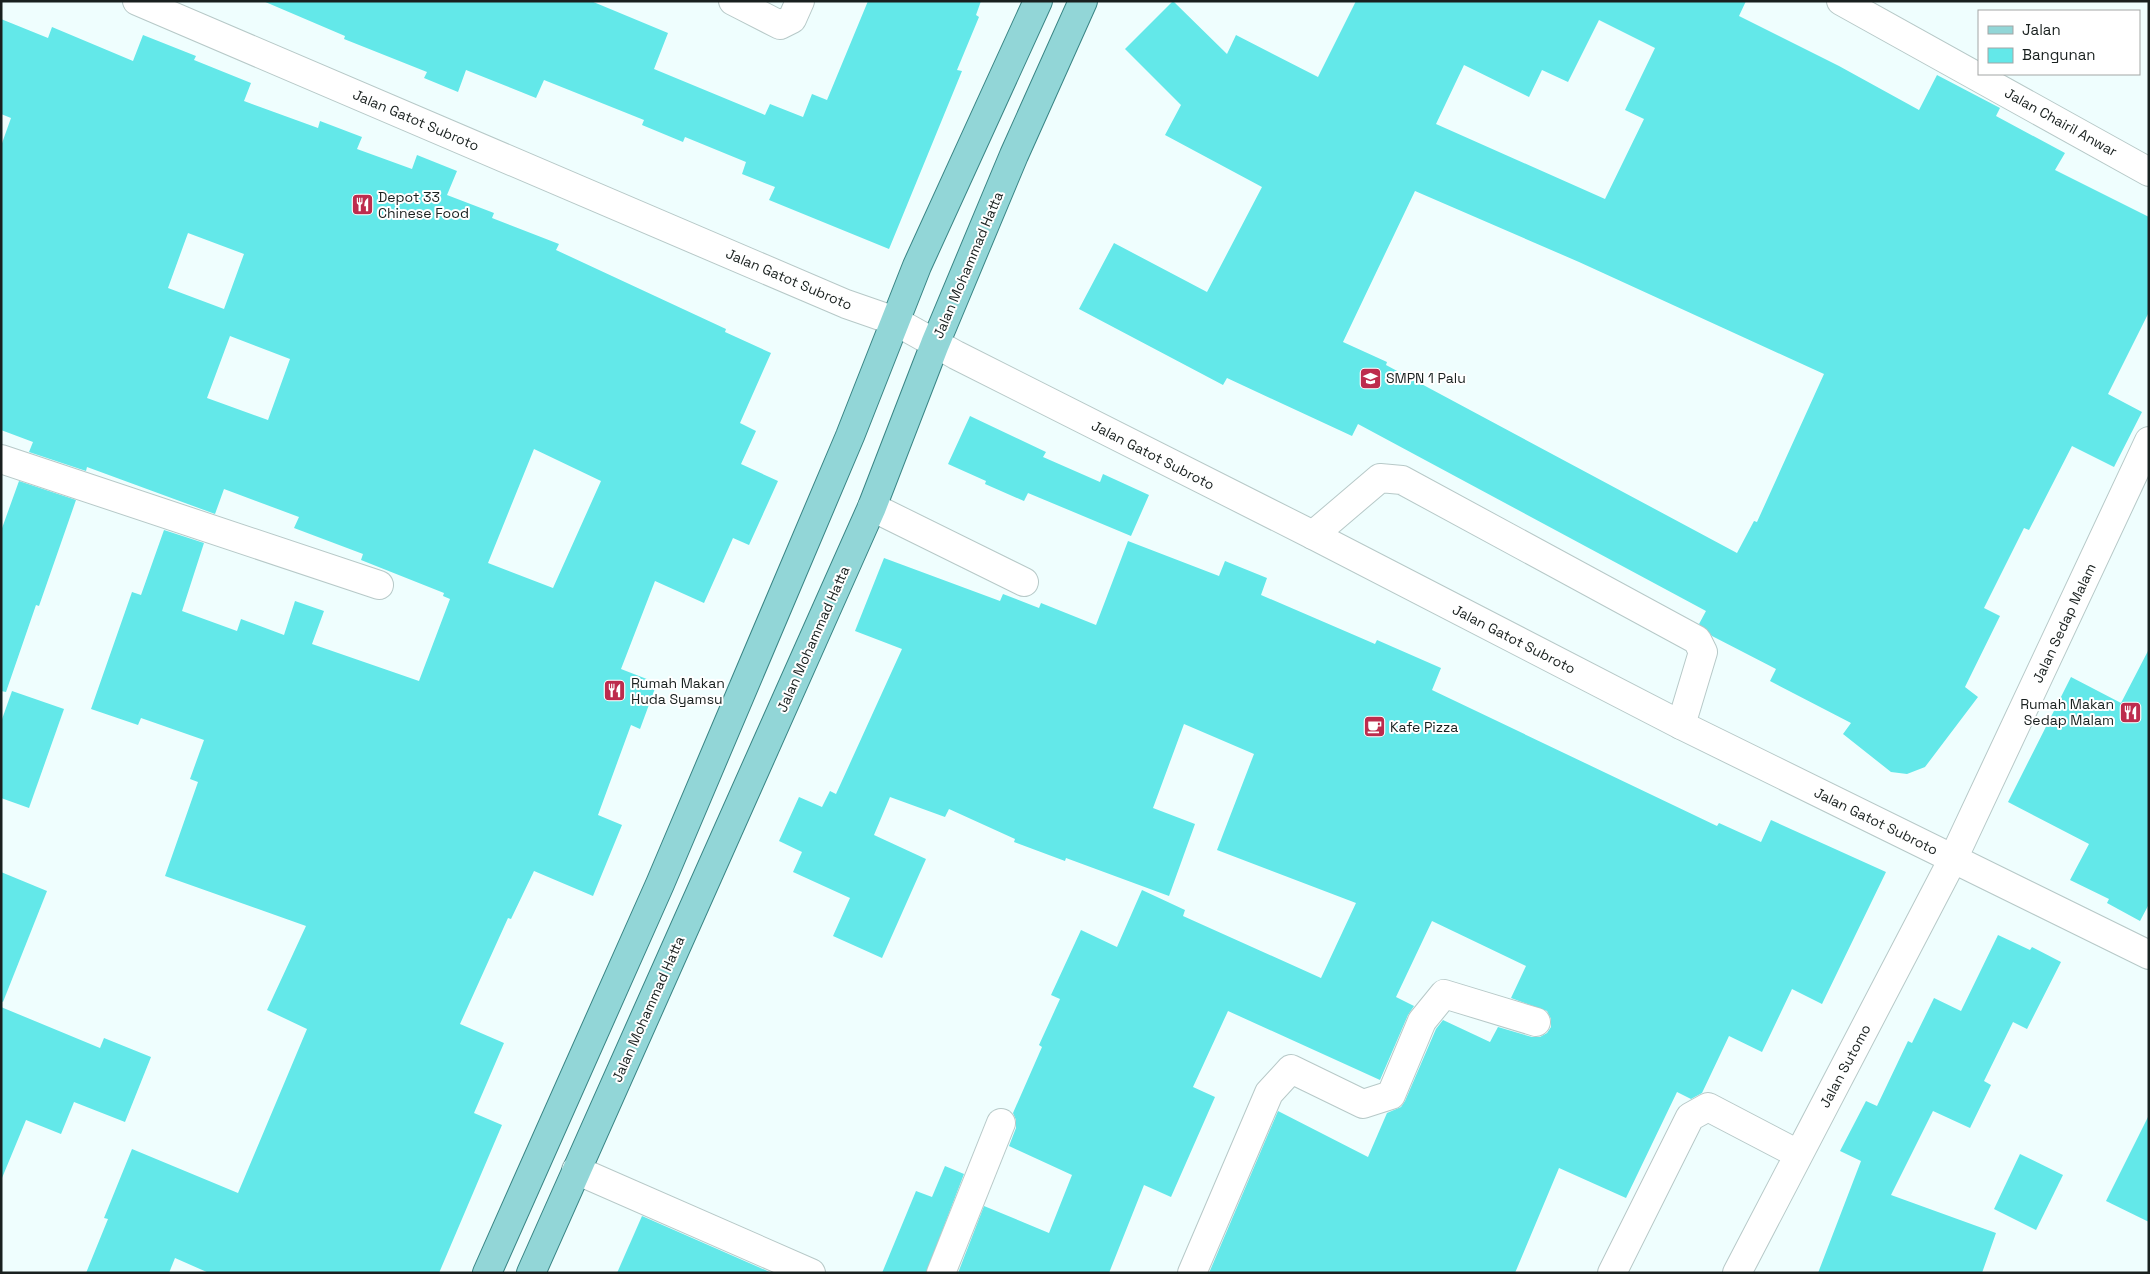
<svg xmlns="http://www.w3.org/2000/svg" width="2150" height="1274" font-family="'Space Grotesk',sans-serif">
<style>
.building{fill:#63e8e9;fill-rule:evenodd}
.lines{fill:none;stroke-linecap:round;stroke-linejoin:round}
.minor-casing{stroke:#b7c9c8;stroke-width:30}
.major-casing{stroke:#398585;stroke-width:30}
.minor{stroke:#fff;stroke-width:28}
.major{stroke:#92d6d7;stroke-width:28}
.labels{text-anchor:middle;stroke-width:4;stroke-linejoin:round;paint-order:stroke}
.street-label{font-size:14px;fill:#19201f;stroke:#fff}
.poi-label{font-size:14px;fill:#19201f;stroke:#fff;text-anchor:start}
</style>
<rect width="100%" height="100%" fill="#effefe"/>
<!-- building -->
<g class="building">
<polygon points="263,1 591,1 668,33 654,69 765,115 770,104 803,117 812,94 827,100 868,1 981,1 976,15 979,17 957,70 962,71 889,249 769,200 775,187 742,174 746,162 685,137 683,142 642,125 644,120 544,80 536,98 466,70 458,92 424,78 427,72 344,39 345,36"/>
<path d="M1173,1l54,53 9,-19 82,42 38,-76h390l-7,15 100,50 80,44 18,-35 63,33 -4,8 69,37 -10,17 94,47v95l-41,82 34,18 -28,55 -42,-21 -43,84 -5,-2 -40,80 16,8 -35,71 13,10 -53,70 -18,7 -16,-2 -48,-38 8,-11 -81,-42 6,-12 -64,-33 -13,-12 7,-13 -348,-187 -6,12 -125,-58 -4,7 -144,-76 35,-66 93,49 55,-105 -97,-52 16,-30 -56,-56zM1599,20l56,28 -30,62 19,9 -39,80 -169,-75 28,-59 65,32 13,-27 26,12zM1415,191l164,71 245,112 -67,148 -3,-1 -17,32 -351,-188 1,-3 -44,-20z"/>
<path d="M1,19l47,19 4,-11 81,34 10,-26 53,21 -2,4 57,23 -7,18 74,27 2,-7 42,16 -5,12 55,20 5,-14 40,16 -10,24 47,18 -2,5 67,26 -3,6 170,79 -1,3 46,21 -31,70 16,8 -15,33 37,17 -29,64 -16,-7 -29,65 -49,-22 -34,88 36,14 -17,46 -9,-4 -33,90 24,10 -29,71 -59,-25 -23,48 -3,-1 -48,106 44,19 -30,70 28,12 -63,148h-230l-34,-15 -6,15h-83l22,-54 -4,-1 28,-69 106,44 69,-164 -40,-19 39,-84 -141,-50 33,-94 -8,-3 14,-39 -63,-22 -3,7 -47,-16 41,-117 9,3 23,-65 40,13 -22,68 55,20 4,-12 43,16 11,-34 29,10 -12,33 107,37 31,-82 -7,-3 1,-3 -83,-33 2,-6 -69,-26 5,-11 -75,-28 -9,25 -128,-47 -1,4 -57,-19 4,-10 -32,-12v-284l10,-28 -10,-4zM188,233l56,21 -20,55 -56,-21zM230,336l60,23 -22,61 -61,-22zM534,449l67,32 -48,107 -65,-25z"/>
<polygon points="970,416 1046,452 1043,457 1100,482 1103,474 1149,495 1131,536 1028,493 1024,501 985,484 986,481 948,464"/>
<polygon points="19,481 76,500 39,606 36,605 6,692 1,691 1,531"/>
<polygon points="1128,541 1219,576 1225,561 1267,578 1261,595 1375,644 1377,640 1441,668 1432,690 1717,826 1719,823 1761,842 1771,820 1886,872 1822,1004 1792,989 1762,1052 1729,1036 1702,1093 1691,1099 1677,1092 1626,1198 1559,1168 1515,1273 1209,1273 1278,1111 1368,1157 1387,1113 1401,1107 1405,1101 1436,1029 1443,1020 1490,1042 1498,1027 1532,1037 1540,1037 1547,1033 1551,1027 1551,1019 1547,1011 1511,998 1526,966 1432,921 1396,997 1414,1006 1408,1015 1380,1080 1228,1011 1193,1087 1215,1097 1171,1197 1144,1185 1109,1273 958,1273 984,1206 1049,1233 1072,1175 1009,1146 1016,1128 1016,1120 1013,1113 1042,1047 1039,1045 1060,999 1051,995 1081,930 1117,947 1142,890 1185,910 1183,916 1321,978 1356,903 1217,850 1254,754 1184,724 1153,808 1195,824 1169,896 1066,858 1065,861 1014,842 1015,839 949,809 945,817 890,797 874,835 926,859 882,958 833,936 850,898 793,872 802,852 779,841 799,797 822,807 830,791 836,794 902,649 855,631 884,558 1000,601 1003,594 1039,608 1041,603 1096,625"/>
<polygon points="2149,649 2149,904 2140,921 2107,903 2109,899 2070,880 2089,844 2008,802 2071,677 2121,703"/>
<polygon points="12,691 64,709 29,808 1,798 1,722"/>
<polygon points="1,872 47,891 3,1002 1,1001"/>
<polygon points="1998,935 2030,950 2032,947 2061,962 2027,1029 2013,1022 1984,1081 1991,1085 1970,1128 1933,1111 1891,1195 1996,1233 1982,1273 1818,1273 1861,1161 1840,1151 1866,1101 1877,1106 1908,1041 1912,1043 1934,998 1961,1011"/>
<polygon points="1,1007 100,1048 104,1038 151,1057 125,1122 74,1102 61,1134 26,1120 2,1178"/>
<polygon points="2149,1115 2149,1222 2106,1201"/>
<polygon points="2020,1154 2063,1175 2036,1230 1994,1209"/>
<polygon points="945,1166 964,1174 926,1273 882,1273 916,1191 932,1197"/>
<polygon points="642,1216 772,1273 617,1273"/>
</g>
<g class="lines">
<defs>
<g id="minor">
<polyline points="137,1 846,304 895,321 956,355 1313,535 1681,725 2149,955"/>
<polyline points="733,1 780,25 792,19 800,1"/>
<polyline points="1841,1 2149,172"/>
<polyline points="1,459 379,585"/>
<polyline points="872,507 1024,582"/>
<polyline points="1313,535 1380,478 1402,480 1697,640 1703,652 1681,725"/>
<polyline points="576,1170 811,1273"/>
<polyline points="941,1273 1001,1123"/>
<polyline points="1192,1273 1269,1093 1291,1069 1363,1104 1391,1095 1422,1021 1444,994 1536,1022"/>
<polyline points="1612,1273 1690,1117 1708,1107 1798,1154"/>
<polyline points="1737,1273 1953,859 2149,441"/>
</g>
<g id="major">
<polyline points="487,1273 660,884 850,436 917,266 1038,1"/>
<polyline points="531,1273 872,507 935,344 1014,155 1083,1"/>
</g>
</defs>
<!-- minor casing -->
<use href="#minor" class="minor-casing"/>
<!-- major casing -->
<use href="#major" class="major-casing"/>
<!-- minor -->
<use href="#minor" class="minor"/>
<!-- major -->
<use href="#major" class="major"/>
</g>
<!-- icons -->
<defs>
<symbol id="restaurant-square" viewBox="-11 -11 22 22"><rect x="-9" y="-9" width="18" height="18" rx="4" fill="#bd2c4d" stroke="#fff"/><path d="M-5-6h1v4h1v-4h1v4h1v-4h1v5L-1.5 .5V6h-2V.5L-5-1ZM5-6V6H3V1.5H1.5Q1.5-4 5-6Z" fill="#fff"/></symbol>
<symbol id="school-square" viewBox="-11 -11 22 22"><rect x="-9" y="-9" width="18" height="18" rx="4" fill="#bd2c4d" stroke="#fff"/><path d="M0-5L7-2L0 1L-7-2ZM-4 1L0 2.5L4 1V4Q0 6-4 4Z" fill="#fff"/></symbol>
<symbol id="cafe-square" viewBox="-11 -11 22 22"><rect x="-9" y="-9" width="18" height="18" rx="4" fill="#bd2c4d" stroke="#fff"/><path d="M-5.5-4.5H6V0H3Q3 3.5 0 3.5H-2.5Q-5.5 3.5-5.5 0ZM3-3.2v2h1.7v-2ZM-6 4.5H4V6H-6Z" fill="#fff"/></symbol>
</defs>
<g fill-rule="evenodd">
<use href="#restaurant-square" x="350" y="192" width="25" height="25"/>
<use href="#school-square" x="1358" y="366" width="25" height="25"/>
<use href="#restaurant-square" x="602" y="678" width="25" height="25"/>
<use href="#restaurant-square" x="2118" y="700" width="25" height="25"/>
<use href="#cafe-square" x="1362" y="714" width="25" height="25"/>
</g>
<g class="labels">
<!-- street labels -->
<g class="street-label">
<text transform="translate(416 120) rotate(23)" y="5">Jalan Gatot Subroto</text>
<text transform="translate(2061 122) rotate(29)" y="5">Jalan Chairil Anwar</text>
<text transform="translate(968 265) rotate(-67)" y="5">Jalan Mohammad Hatta</text>
<text transform="translate(789 279) rotate(23)" y="5">Jalan Gatot Subroto</text>
<text transform="translate(1153 455) rotate(27)" y="5">Jalan Gatot Subroto</text>
<text transform="translate(2064 623) rotate(-65)" y="5">Jalan Sedap Malam</text>
<text transform="translate(813 639) rotate(-66)" y="5">Jalan Mohammad Hatta</text>
<text transform="translate(1514 639) rotate(27)" y="5">Jalan Gatot Subroto</text>
<text transform="translate(1876 821) rotate(26)" y="5">Jalan Gatot Subroto</text>
<text transform="translate(648 1009) rotate(-66)" y="5">Jalan Mohammad Hatta</text>
<text transform="translate(1845 1066) rotate(-62)" y="5">Jalan Sutomo</text>
</g>
<!-- poi labels -->
<g class="poi-label">
<text x="378" y="202">Depot 33<tspan x="378" dy="16">Chinese Food</tspan></text>
<text x="1386" y="383">SMPN 1 Palu</text>
<text x="631" y="688">Rumah Makan<tspan x="631" dy="16">Huda Syamsu</tspan></text>
<text x="2114" y="709" text-anchor="end">Rumah Makan<tspan x="2114" dy="16">Sedap Malam</tspan></text>
<text x="1390" y="732">Kafe Pizza</text>
</g>
</g>
<!-- border -->
<rect width="2150" height="1274" fill="none" stroke="#19201f" stroke-width="5"/>
<!-- legend -->
<rect x="1978" y="10" width="162" height="65" fill="#ffffff" stroke="#a3a6a5"/>
<rect x="1988" y="26" width="25" height="8" fill="#92d6d7" stroke="#a3a6a5"/>
<text x="2022" y="35" font-size="15" fill="#19201f">Jalan</text>
<rect x="1988" y="48" width="25" height="15" fill="#63e8e9" stroke="#a3a6a5"/>
<text x="2022" y="60" font-size="15" fill="#19201f">Bangunan</text>
</svg>
